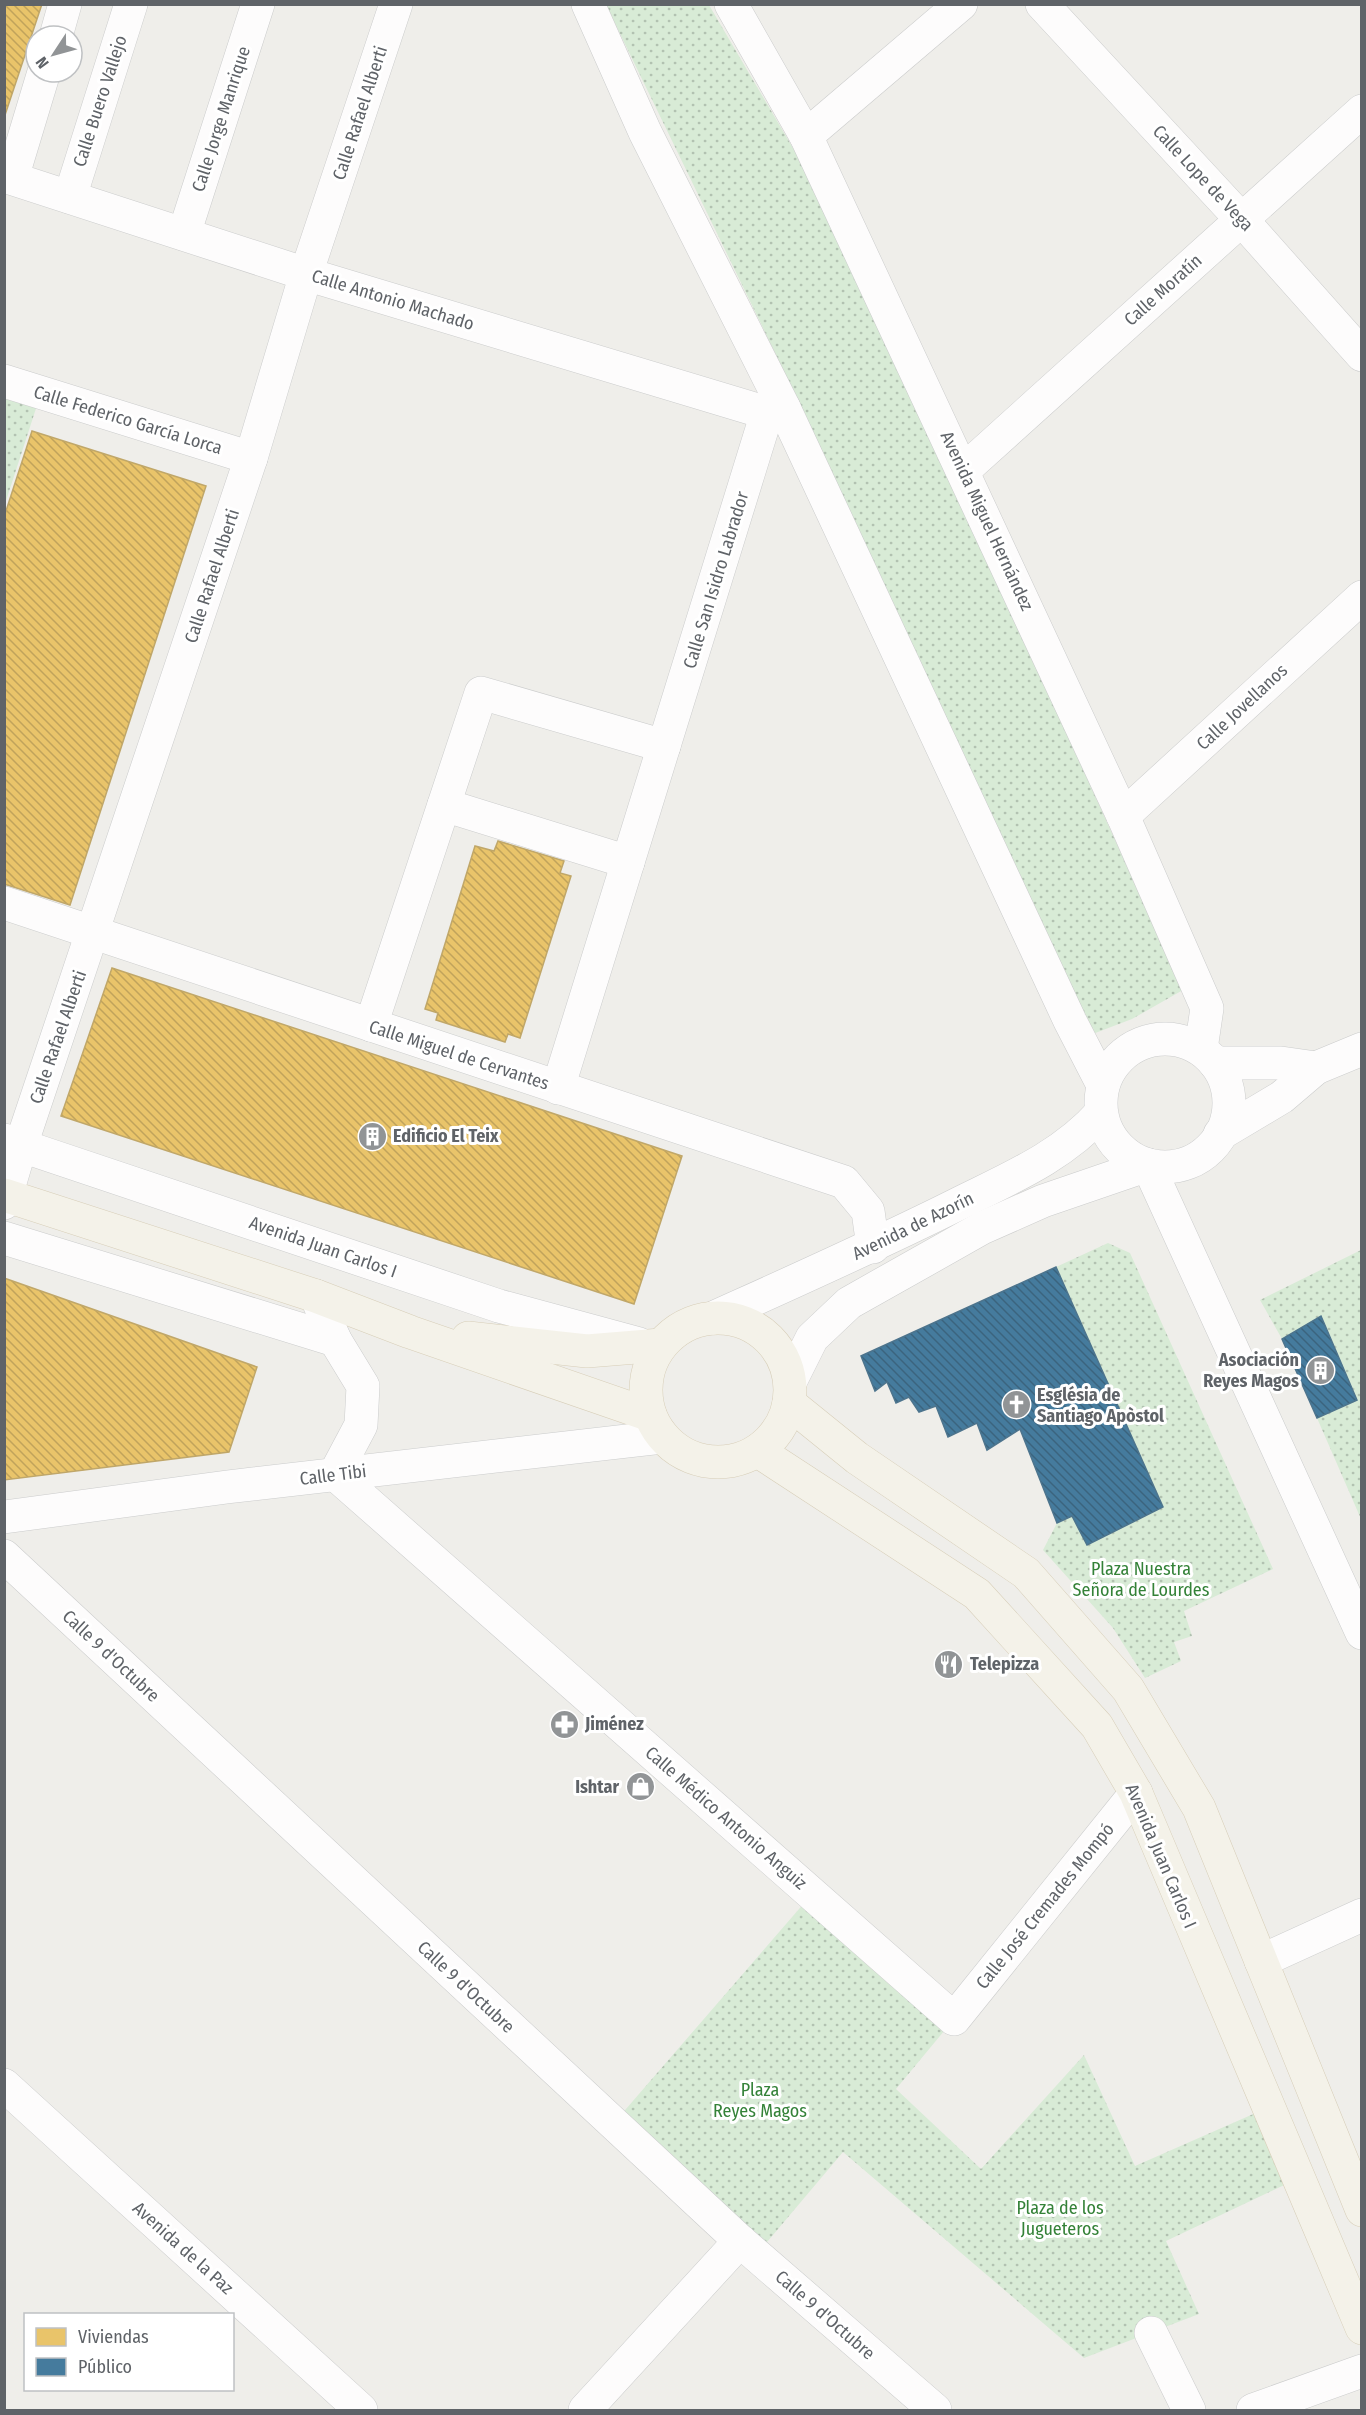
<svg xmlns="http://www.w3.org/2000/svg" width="1366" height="2415" font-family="'Fira Sans Condensed',sans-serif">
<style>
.park{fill:url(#park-dots)}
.homes{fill:url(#homes-back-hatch);stroke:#c0a769;stroke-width:1.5}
.public{fill:url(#public-back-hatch);stroke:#4d748d;stroke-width:1.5}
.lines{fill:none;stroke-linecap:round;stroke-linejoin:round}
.minor-casing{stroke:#cbcccc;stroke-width:34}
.major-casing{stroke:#d7ceb8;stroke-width:34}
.minor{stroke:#fdfcfc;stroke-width:33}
.major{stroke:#f4f2e9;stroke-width:33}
.labels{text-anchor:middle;stroke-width:6;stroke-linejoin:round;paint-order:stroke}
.street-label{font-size:18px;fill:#5f6368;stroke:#fff}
.poi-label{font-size:18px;font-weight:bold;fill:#5f6368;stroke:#fff;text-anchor:start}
.park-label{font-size:18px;fill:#348238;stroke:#fff}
</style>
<defs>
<pattern id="park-dots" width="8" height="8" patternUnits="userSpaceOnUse" patternTransform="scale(1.5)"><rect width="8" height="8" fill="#d8ebd6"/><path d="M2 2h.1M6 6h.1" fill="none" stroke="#b2c2b1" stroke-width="1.8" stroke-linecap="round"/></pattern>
<pattern id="homes-back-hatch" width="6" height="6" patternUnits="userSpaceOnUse" patternTransform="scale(1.5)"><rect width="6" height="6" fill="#e9c46a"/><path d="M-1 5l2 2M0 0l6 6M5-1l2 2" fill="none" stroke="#c0a35b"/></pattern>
<pattern id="public-back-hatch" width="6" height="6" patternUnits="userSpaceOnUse" patternTransform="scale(1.5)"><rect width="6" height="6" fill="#457b9d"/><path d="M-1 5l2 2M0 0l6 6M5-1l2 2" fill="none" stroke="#3b647e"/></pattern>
</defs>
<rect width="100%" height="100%" fill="#efeeea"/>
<!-- park -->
<g class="park">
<polygon points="606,5 709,5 797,155 947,469 1183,990 1132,1019 1090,1035 797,398"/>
<polygon points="5,381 41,393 5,504"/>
<polygon points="1108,1243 1130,1253 1273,1569 1184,1611 1192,1636 1174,1642 1181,1661 1145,1678 1113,1628 1043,1550 1057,1523 1072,1516 1087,1545 1163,1507 1056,1267"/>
<polygon points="1361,1250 1361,1519 1317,1418 1357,1400 1322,1317 1282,1339 1260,1300"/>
<polygon points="812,1894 954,2019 896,2089 981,2169 1084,2055 1135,2166 1267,2108 1297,2179 1166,2241 1199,2314 1084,2358 843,2152 756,2255 613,2124"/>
</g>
<!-- homes -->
<g class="homes">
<polygon points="4,4 42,4 4,118"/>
<polygon points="32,431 206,486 70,905 4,884 4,517"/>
<polygon points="498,841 564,861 560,873 571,876 520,1038 508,1034 505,1042 436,1020 438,1013 425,1009 475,846 494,851"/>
<polygon points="112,968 682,1156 634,1304 61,1116"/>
<polygon points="4,1278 257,1367 229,1452 4,1480"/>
</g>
<!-- public -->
<g class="public">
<polygon points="1056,1267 1163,1507 1087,1545 1072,1516 1057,1523 1020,1429 987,1450 977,1423 948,1437 936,1406 919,1412 909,1397 896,1403 887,1382 875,1391 861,1356"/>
<polygon points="1321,1316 1357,1400 1317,1418 1282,1339"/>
</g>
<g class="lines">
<defs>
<g id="minor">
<polyline points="588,4 645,132 784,408 1070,1021 1103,1085"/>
<polyline points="731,4 806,136 1123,816 1207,1008 1201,1049"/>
<polyline points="1042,4 1241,219 1362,355"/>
<polyline points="56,36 65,4"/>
<polyline points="806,136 961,4"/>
<polyline points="4,176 306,274 767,413 784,408"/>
<polyline points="12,178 44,72"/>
<polyline points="70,197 131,4"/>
<polyline points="184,234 258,4"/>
<polyline points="4,381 251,458"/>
<polyline points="964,470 1362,111"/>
<polyline points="444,805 628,862"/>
<polyline points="1123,816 1362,597"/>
<polyline points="4,903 844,1182 868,1211 873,1247"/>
<polyline points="371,1025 481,693 664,746"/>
<circle cx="1165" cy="1103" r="64"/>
<polyline points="1215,1063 1281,1063 1316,1068"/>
<polyline points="558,1088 767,413"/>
<polyline points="1220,1134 1282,1097 1316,1068 1362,1049"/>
<polyline points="4,1140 499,1306 639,1344"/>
<polyline points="1148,1165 1362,1633"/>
<polyline points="4,1203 21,1145 251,458 306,274 396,4"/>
<polyline points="4,1238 335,1340"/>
<polyline points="316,1296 335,1340 363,1386 361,1425 335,1474 954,2019 1136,1793"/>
<path d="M713,1318c82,-37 163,-73 243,-113 52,-26 106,-48 145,-92"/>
<polyline points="790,1382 812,1338 849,1303 982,1228 1043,1201 1148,1165"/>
<polyline points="4,1517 227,1487 662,1437"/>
<polyline points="4,1556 740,2241 935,2410"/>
<polyline points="1261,1961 1362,1915"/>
<polyline points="4,2085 361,2410"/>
<polyline points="1151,2333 1189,2410"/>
<polyline points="585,2410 740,2241"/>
<polyline points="1253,2410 1362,2371"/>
</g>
<g id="major">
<polyline points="4,1195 316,1296 410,1332 650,1415"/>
<circle cx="718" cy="1390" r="72"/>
<polyline points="468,1338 587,1351 661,1345"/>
<polyline points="789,1403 857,1458 1026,1573 1128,1689 1199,1808 1362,2210"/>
<polyline points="758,1451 977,1594 1097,1726 1136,1793 1362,2328"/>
</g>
</defs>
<!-- minor casing -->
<use href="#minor" class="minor-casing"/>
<!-- major casing -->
<use href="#major" class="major-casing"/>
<!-- minor -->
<use href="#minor" class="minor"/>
<!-- major -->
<use href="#major" class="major"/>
</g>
<!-- icons -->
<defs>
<symbol id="building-disc" viewBox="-11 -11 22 22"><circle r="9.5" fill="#919496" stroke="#fff"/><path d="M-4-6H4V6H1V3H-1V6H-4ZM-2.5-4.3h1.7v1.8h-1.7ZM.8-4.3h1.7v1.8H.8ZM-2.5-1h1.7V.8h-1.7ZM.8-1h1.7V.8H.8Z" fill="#fff"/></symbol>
<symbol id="church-disc" viewBox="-11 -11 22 22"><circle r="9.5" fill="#919496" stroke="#fff"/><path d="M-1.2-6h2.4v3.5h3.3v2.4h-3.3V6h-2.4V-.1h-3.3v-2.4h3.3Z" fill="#fff"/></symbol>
<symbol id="restaurant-disc" viewBox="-11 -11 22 22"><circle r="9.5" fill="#919496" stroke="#fff"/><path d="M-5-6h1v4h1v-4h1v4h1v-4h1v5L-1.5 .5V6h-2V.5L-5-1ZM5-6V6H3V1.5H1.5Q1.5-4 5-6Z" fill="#fff"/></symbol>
<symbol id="pharmacy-disc" viewBox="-11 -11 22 22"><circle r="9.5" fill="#919496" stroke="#fff"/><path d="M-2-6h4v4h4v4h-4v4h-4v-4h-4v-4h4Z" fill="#fff"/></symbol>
<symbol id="shop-disc" viewBox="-11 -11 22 22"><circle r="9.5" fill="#919496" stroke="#fff"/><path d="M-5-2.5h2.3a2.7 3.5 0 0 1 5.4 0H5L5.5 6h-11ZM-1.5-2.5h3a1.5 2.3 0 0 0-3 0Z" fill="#fff"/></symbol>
</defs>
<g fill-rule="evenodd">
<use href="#building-disc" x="356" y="1120" width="33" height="33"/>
<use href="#building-disc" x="1304" y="1354" width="33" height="33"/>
<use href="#church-disc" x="1000" y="1388" width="33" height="33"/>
<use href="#restaurant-disc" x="932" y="1648" width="33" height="33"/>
<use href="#pharmacy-disc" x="548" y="1708" width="33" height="33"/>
<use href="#shop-disc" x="624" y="1770" width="33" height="33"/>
</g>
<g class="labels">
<!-- street labels -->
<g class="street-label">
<text transform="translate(100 101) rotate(-72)" y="6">Calle Buero Vallejo</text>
<text transform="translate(360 113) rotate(-72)" y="6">Calle Rafael Alberti</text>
<text transform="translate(221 119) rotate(-72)" y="6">Calle Jorge Manrique</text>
<text transform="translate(1203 178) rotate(47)" y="6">Calle Lope de Vega</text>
<text transform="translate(1163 290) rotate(-42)" y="6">Calle Moratín</text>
<text transform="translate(393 300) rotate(17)" y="6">Calle Antonio Machado</text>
<text transform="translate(128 420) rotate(17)" y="6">Calle Federico García Lorca</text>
<text transform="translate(987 521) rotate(65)" y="6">Avenida Miguel Hernández</text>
<text transform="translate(212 576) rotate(-72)" y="6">Calle Rafael Alberti</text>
<text transform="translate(716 580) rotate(-73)" y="6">Calle San Isidro Labrador</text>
<text transform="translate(1242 707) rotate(-43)" y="6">Calle Jovellanos</text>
<text transform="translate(58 1037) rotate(-71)" y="6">Calle Rafael Alberti</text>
<text transform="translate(459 1055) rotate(18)" y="6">Calle Miguel de Cervantes</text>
<text transform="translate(913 1226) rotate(-26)" y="6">Avenida de Azorín</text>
<text transform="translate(323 1247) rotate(19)" y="6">Avenida Juan Carlos I</text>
<text transform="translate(333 1475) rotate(-7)" y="6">Calle Tibi</text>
<text transform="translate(111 1656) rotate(43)" y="6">Calle 9 d'Octubre</text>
<text transform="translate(726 1818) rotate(41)" y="6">Calle Médico Antonio Anguiz</text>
<text transform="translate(1161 1856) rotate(67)" y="6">Avenida Juan Carlos I</text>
<text transform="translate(1045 1906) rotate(-51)" y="6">Calle José Cremades Mompó</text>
<text transform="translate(466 1987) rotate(43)" y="6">Calle 9 d'Octubre</text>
<text transform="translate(183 2248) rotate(42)" y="6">Avenida de la Paz</text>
<text transform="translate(825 2315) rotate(41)" y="6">Calle 9 d'Octubre</text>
</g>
<!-- poi labels -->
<g class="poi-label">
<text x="393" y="1142">Edificio El Teix</text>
<text x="1299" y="1366" text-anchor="end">Asociación<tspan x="1299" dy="21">Reyes Magos</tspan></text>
<text x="1037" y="1401">Església de<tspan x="1037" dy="21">Santiago Apòstol</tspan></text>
<text x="970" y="1670">Telepizza</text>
<text x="585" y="1730">Jiménez</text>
<text x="619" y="1793" text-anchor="end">Ishtar</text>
</g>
<!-- park labels -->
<g class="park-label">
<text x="1141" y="1575">Plaza Nuestra<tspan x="1141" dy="21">Señora de Lourdes</tspan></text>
<text x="760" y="2096">Plaza<tspan x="760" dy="21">Reyes Magos</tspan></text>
<text x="1060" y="2214">Plaza de los<tspan x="1060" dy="21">Jugueteros</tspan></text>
</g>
</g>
<!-- border -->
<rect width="1366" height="2415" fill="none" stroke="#5f6368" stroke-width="12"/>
<!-- legend -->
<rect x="24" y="2313" width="210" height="78" fill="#ffffff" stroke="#bfc1c3" stroke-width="1.5"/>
<rect x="36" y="2328" width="30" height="18" fill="#e9c46a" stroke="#bfc1c3" stroke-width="1.5"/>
<text x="78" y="2343" font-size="18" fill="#5f6368">Viviendas</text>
<rect x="36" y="2358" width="30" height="18" fill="#457b9d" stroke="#bfc1c3" stroke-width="1.5"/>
<text x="78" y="2373" font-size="18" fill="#5f6368">Público</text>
<!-- north arrow -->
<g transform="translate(54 54) rotate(234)"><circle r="28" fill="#ffffff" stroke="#bfc1c3" stroke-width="1.5"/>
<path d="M0-4.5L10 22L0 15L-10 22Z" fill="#919496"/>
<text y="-9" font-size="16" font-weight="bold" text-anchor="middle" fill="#5f6368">N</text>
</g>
</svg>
